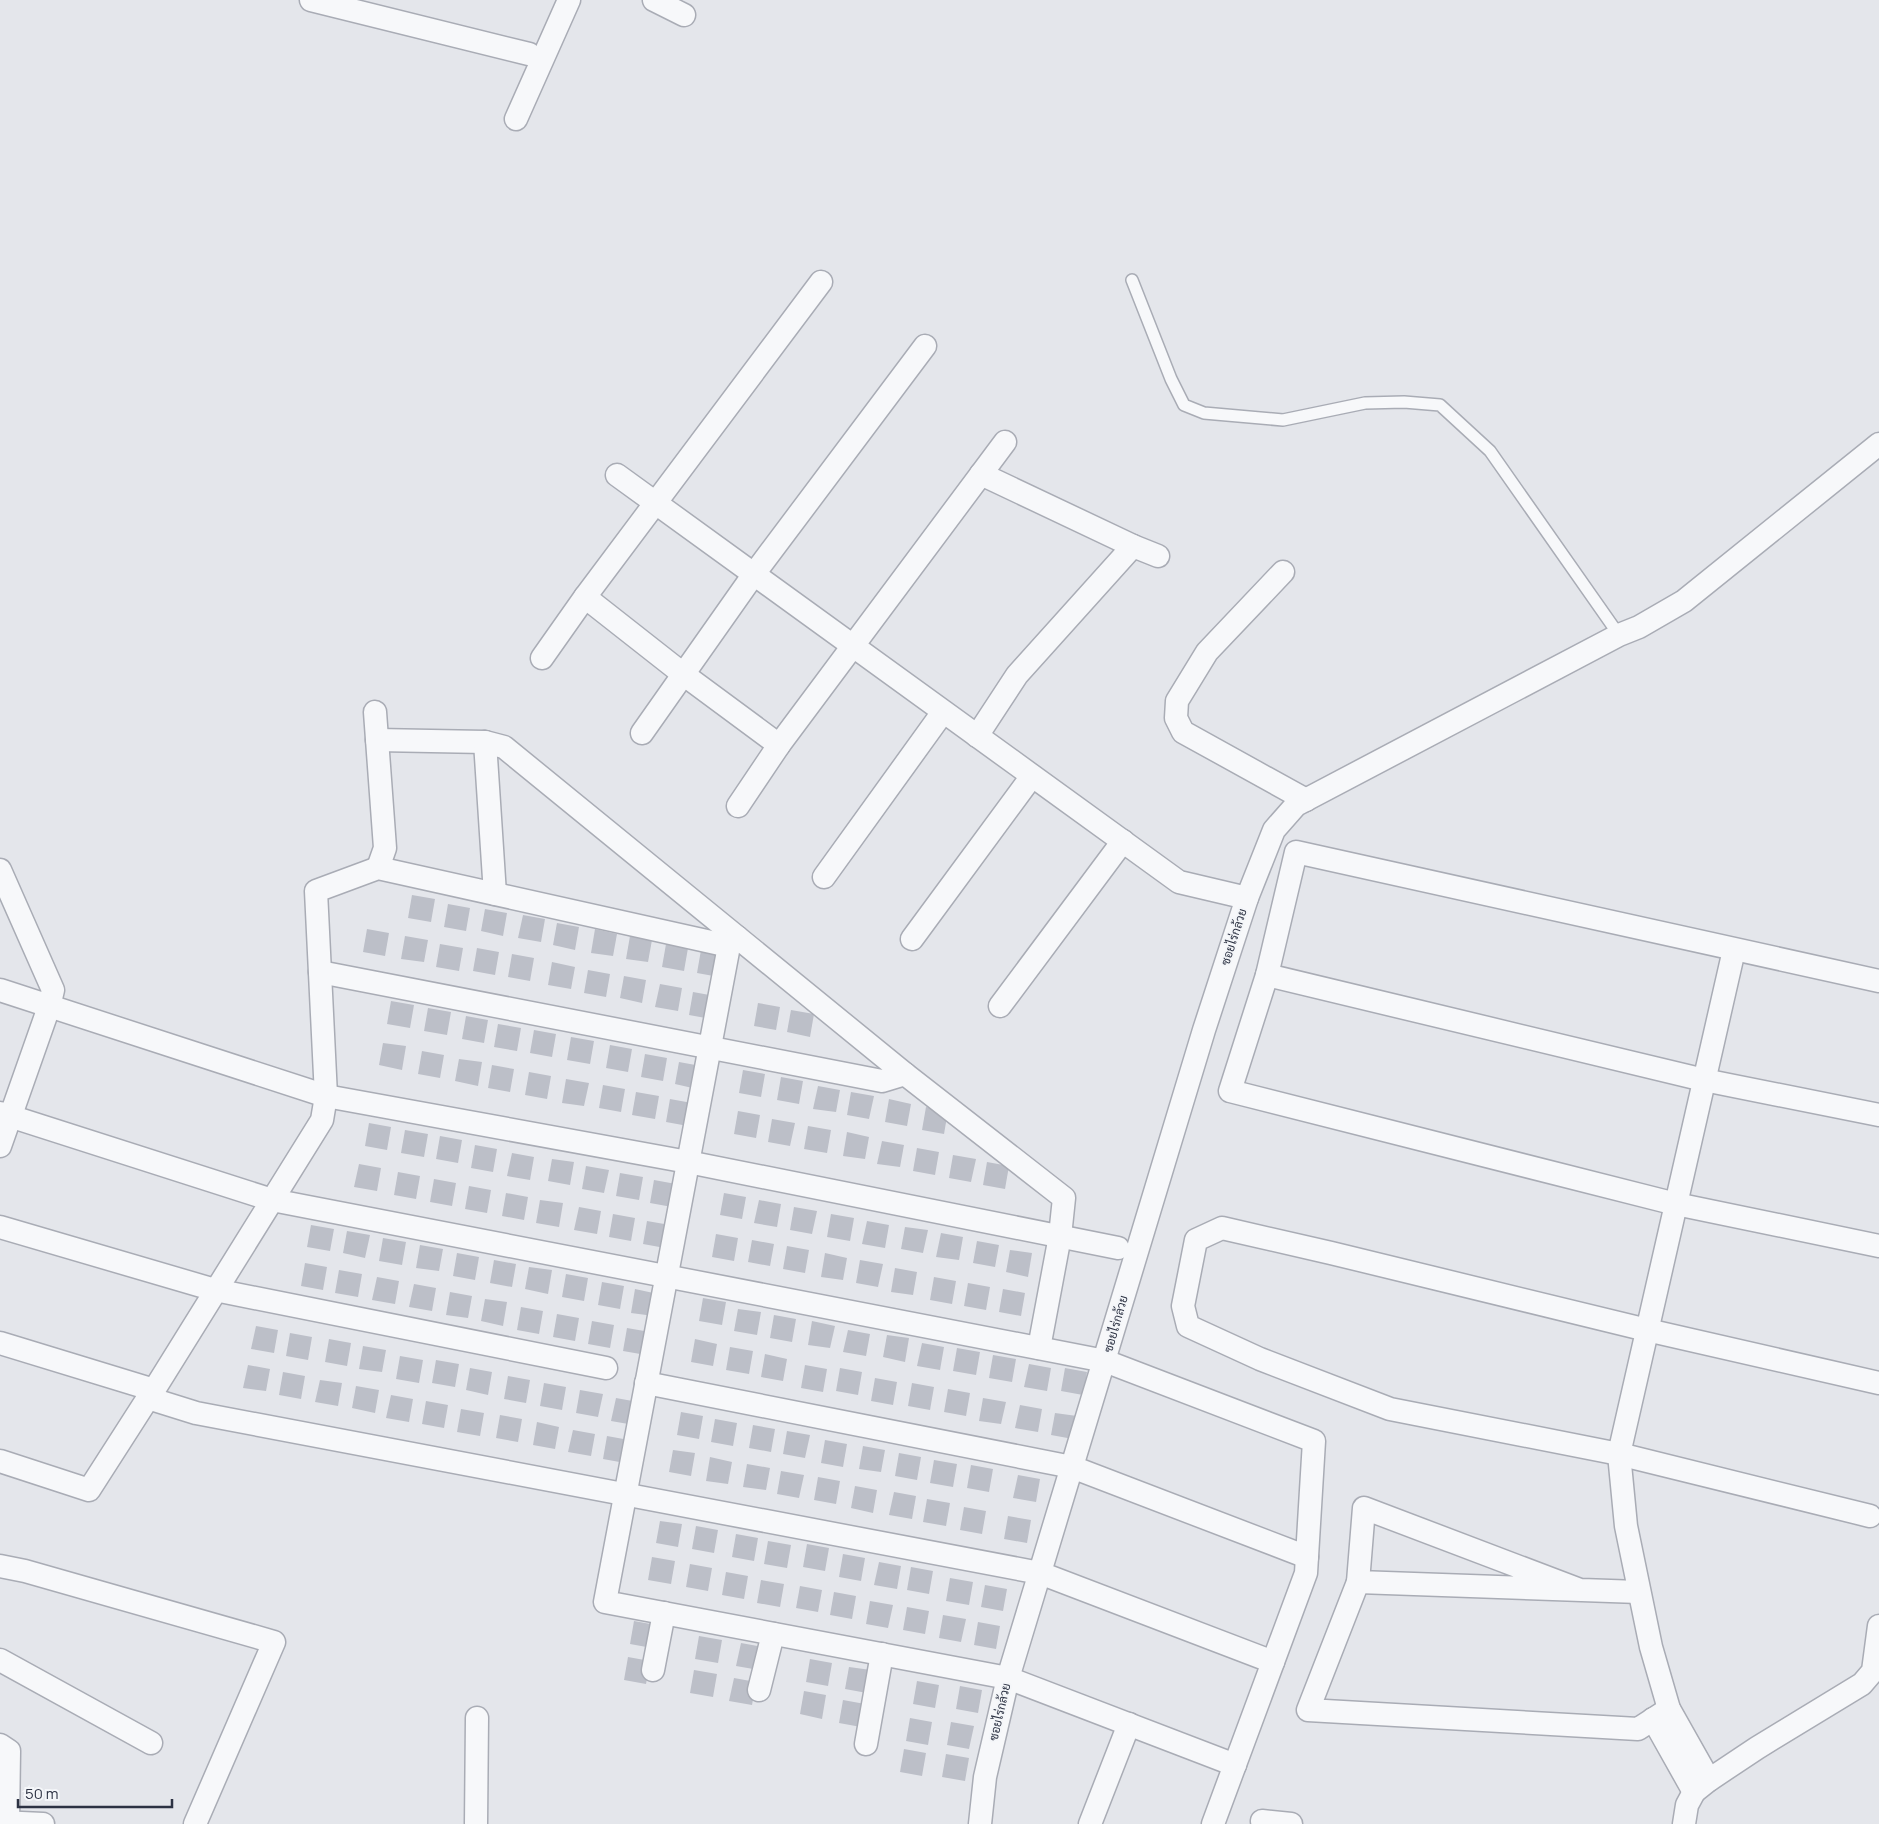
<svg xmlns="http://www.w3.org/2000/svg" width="1879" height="1824" font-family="Manrope,Sarabun,sans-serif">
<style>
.building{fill:#bcbfc8}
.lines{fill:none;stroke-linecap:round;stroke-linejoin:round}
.lane-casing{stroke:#a9acb5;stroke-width:14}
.street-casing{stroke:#a9acb5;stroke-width:25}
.lane{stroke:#f7f8fa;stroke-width:11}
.street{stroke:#f7f8fa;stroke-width:22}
.labels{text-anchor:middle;stroke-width:4;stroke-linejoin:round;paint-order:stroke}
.street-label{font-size:12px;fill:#2c3243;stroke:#f4f6f9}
</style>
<rect width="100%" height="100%" fill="#e4e6eb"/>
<!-- building -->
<g class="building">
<polygon points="412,895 435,899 431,922 408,918"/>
<polygon points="448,904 470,908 466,931 444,927"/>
<polygon points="485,909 507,913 503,936 481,931"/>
<polygon points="523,915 545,919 541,942 518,938"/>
<polygon points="557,923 579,927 575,950 553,945"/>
<polygon points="367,929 389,933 385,956 363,952"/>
<polygon points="595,929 617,934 613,956 591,953"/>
<polygon points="405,936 428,940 424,962 401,959"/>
<polygon points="630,936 652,940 648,962 626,959"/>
<polygon points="440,944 463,948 459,971 436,967"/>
<polygon points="666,944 688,948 684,971 662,967"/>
<polygon points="477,948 499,952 495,975 473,971"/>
<polygon points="701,950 723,954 719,977 697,973"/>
<polygon points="512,954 534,958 530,981 508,977"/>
<polygon points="552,962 575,967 571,989 548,985"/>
<polygon points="588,970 610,974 606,997 584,993"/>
<polygon points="624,976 646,980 642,1003 620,998"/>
<polygon points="660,984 682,988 678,1011 655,1007"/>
<polygon points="693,992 715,996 711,1019 689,1015"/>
<polygon points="391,1001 414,1005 410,1028 387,1024"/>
<polygon points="758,1003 780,1007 776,1030 754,1026"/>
<polygon points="428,1008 451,1012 447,1035 424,1031"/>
<polygon points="791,1010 814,1014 810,1037 787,1032"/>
<polygon points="466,1016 488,1020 484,1043 462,1039"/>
<polygon points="498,1024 521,1028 517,1051 494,1047"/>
<polygon points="534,1030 556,1034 552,1057 530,1053"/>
<polygon points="571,1037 594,1041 590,1064 567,1060"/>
<polygon points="383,1043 406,1046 402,1070 379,1065"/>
<polygon points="610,1045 632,1049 628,1072 606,1068"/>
<polygon points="422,1051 444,1055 440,1078 418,1074"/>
<polygon points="645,1054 667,1058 663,1081 641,1077"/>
<polygon points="459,1059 482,1062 478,1086 455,1081"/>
<polygon points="679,1062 701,1066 697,1089 675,1084"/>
<polygon points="492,1065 514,1069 510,1092 488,1088"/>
<polygon points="743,1070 765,1074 761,1097 739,1093"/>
<polygon points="529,1072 551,1076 547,1099 525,1095"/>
<polygon points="781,1077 803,1081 799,1104 777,1100"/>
<polygon points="566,1079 589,1083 584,1106 562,1103"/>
<polygon points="603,1085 625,1089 621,1112 599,1108"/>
<polygon points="818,1086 840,1090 836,1112 813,1109"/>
<polygon points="636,1092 659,1096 655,1119 632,1115"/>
<polygon points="851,1092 874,1096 869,1119 847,1115"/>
<polygon points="670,1099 692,1103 688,1126 666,1122"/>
<polygon points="889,1099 911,1104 907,1126 885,1122"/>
<polygon points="926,1107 948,1111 944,1134 922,1130"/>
<polygon points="738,1111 760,1115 756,1138 734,1134"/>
<polygon points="772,1119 795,1123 790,1146 768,1142"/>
<polygon points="369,1123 391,1127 387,1150 365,1146"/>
<polygon points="808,1126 831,1130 827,1153 804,1149"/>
<polygon points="405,1130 428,1134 424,1157 401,1153"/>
<polygon points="847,1132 869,1137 865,1159 843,1156"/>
<polygon points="440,1136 462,1140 458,1163 436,1159"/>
<polygon points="882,1141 904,1145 900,1167 877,1164"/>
<polygon points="475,1145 497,1149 493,1172 471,1168"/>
<polygon points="917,1148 939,1152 935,1175 913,1171"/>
<polygon points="512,1153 534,1157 530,1180 507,1176"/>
<polygon points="953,1155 976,1159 971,1182 949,1178"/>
<polygon points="552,1159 574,1162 570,1185 548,1181"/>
<polygon points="987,1162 1009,1166 1005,1189 983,1185"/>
<polygon points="359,1164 381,1168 377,1191 354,1187"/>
<polygon points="586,1166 609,1170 604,1193 582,1189"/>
<polygon points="398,1172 420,1176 416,1199 394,1195"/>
<polygon points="620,1173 643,1177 639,1200 616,1196"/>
<polygon points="434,1179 456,1183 452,1206 430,1202"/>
<polygon points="654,1180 676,1184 672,1207 650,1203"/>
<polygon points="469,1186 491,1190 487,1213 465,1209"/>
<polygon points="506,1193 528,1197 524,1220 502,1216"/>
<polygon points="724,1193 746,1197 742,1219 720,1215"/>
<polygon points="540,1200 563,1203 559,1227 536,1223"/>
<polygon points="759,1200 781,1204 777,1227 754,1223"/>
<polygon points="579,1207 601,1211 597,1234 574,1230"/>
<polygon points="794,1207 817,1211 812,1234 790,1230"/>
<polygon points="613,1214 635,1218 631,1241 609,1237"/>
<polygon points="831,1214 854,1218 850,1241 827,1237"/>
<polygon points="647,1221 670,1225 665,1248 643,1244"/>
<polygon points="867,1221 889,1225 885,1248 862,1244"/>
<polygon points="311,1225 334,1229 330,1251 307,1247"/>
<polygon points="905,1227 928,1230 923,1253 901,1249"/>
<polygon points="347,1231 370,1235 365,1258 343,1253"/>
<polygon points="941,1233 963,1237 959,1260 936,1257"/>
<polygon points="716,1234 738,1238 734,1261 712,1257"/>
<polygon points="383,1238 406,1242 402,1265 379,1261"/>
<polygon points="752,1240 774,1244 770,1266 748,1262"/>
<polygon points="977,1241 999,1245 995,1267 973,1263"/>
<polygon points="420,1245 443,1249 439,1271 416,1268"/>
<polygon points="787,1246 809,1250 805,1273 783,1269"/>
<polygon points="1010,1250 1032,1253 1028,1277 1006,1272"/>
<polygon points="457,1253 479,1257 475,1280 453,1276"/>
<polygon points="825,1253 847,1258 843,1280 821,1277"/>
<polygon points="494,1260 516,1264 512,1287 490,1283"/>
<polygon points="860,1260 883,1264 878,1287 856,1283"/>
<polygon points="305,1263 327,1267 323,1290 301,1286"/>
<polygon points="529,1267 552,1270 548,1294 525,1289"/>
<polygon points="895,1268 917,1272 913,1295 891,1292"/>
<polygon points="339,1270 362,1274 358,1297 335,1293"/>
<polygon points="566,1274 588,1278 584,1301 562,1297"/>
<polygon points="377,1277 399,1281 395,1304 372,1300"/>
<polygon points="934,1277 956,1281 952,1304 930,1300"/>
<polygon points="602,1282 624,1286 620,1309 598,1305"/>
<polygon points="968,1283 990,1287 986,1310 964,1306"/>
<polygon points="414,1284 436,1288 432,1311 409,1307"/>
<polygon points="635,1289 658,1294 654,1316 631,1313"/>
<polygon points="1003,1289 1025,1293 1021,1316 999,1312"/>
<polygon points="450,1292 472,1296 468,1318 446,1315"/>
<polygon points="703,1298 726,1302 722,1325 699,1321"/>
<polygon points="485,1299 507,1302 503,1326 481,1321"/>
<polygon points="521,1307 543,1311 539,1334 517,1330"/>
<polygon points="738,1309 761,1312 757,1335 734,1331"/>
<polygon points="557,1314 579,1318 575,1341 553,1337"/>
<polygon points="774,1315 796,1319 792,1342 770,1338"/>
<polygon points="592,1321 614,1325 610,1348 588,1344"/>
<polygon points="812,1321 835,1326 830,1348 808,1345"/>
<polygon points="256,1326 278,1330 274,1353 251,1349"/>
<polygon points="627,1328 650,1332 646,1355 623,1351"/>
<polygon points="848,1330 870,1334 866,1356 843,1352"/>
<polygon points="290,1333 312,1337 308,1360 286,1356"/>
<polygon points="887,1335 909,1338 905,1362 883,1357"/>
<polygon points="329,1339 351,1343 347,1366 325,1362"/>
<polygon points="695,1339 717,1344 713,1366 691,1362"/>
<polygon points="922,1343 944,1347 940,1370 917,1366"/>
<polygon points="363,1346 386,1350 382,1372 359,1369"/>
<polygon points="730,1347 753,1351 749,1374 726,1370"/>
<polygon points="957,1348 980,1352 976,1375 953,1371"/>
<polygon points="765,1354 787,1359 783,1381 761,1377"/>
<polygon points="993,1355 1016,1359 1012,1382 989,1378"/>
<polygon points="400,1356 423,1360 419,1383 396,1379"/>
<polygon points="436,1360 459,1364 455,1387 432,1383"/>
<polygon points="1029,1364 1051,1368 1047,1391 1024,1387"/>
<polygon points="248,1365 270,1369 266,1391 243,1388"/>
<polygon points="805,1365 827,1369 823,1392 801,1388"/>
<polygon points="470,1368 492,1372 488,1395 466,1390"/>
<polygon points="840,1368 862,1372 858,1395 836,1391"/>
<polygon points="1065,1368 1087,1372 1083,1395 1061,1391"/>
<polygon points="283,1372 305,1376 301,1399 279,1395"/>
<polygon points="508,1376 530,1380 526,1403 504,1399"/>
<polygon points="875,1378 897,1382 893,1405 871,1401"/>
<polygon points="320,1380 342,1383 338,1406 315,1402"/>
<polygon points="544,1383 566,1387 562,1410 540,1406"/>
<polygon points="912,1383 934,1387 930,1410 908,1406"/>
<polygon points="356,1386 379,1390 375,1413 352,1408"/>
<polygon points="948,1389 970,1393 966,1416 944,1412"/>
<polygon points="580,1390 603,1394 598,1417 576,1413"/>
<polygon points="391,1395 413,1399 409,1422 386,1418"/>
<polygon points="616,1398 638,1402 634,1425 611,1421"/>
<polygon points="983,1398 1006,1402 1001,1424 979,1421"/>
<polygon points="426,1401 448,1405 444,1428 422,1424"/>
<polygon points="1020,1405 1042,1409 1038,1432 1015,1428"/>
<polygon points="461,1409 484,1413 480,1436 457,1432"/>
<polygon points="681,1412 703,1416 699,1439 677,1435"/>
<polygon points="1055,1413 1077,1416 1073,1439 1051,1435"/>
<polygon points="500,1415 522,1419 518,1442 496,1438"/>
<polygon points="715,1419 737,1423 733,1446 711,1442"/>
<polygon points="537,1422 559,1427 555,1449 533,1445"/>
<polygon points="753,1425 775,1429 771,1452 749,1448"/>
<polygon points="573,1430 595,1434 591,1456 568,1452"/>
<polygon points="787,1431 810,1435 805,1458 783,1454"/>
<polygon points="607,1436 629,1440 625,1463 603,1459"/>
<polygon points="825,1440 847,1444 843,1467 821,1463"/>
<polygon points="863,1446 885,1450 881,1472 859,1469"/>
<polygon points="673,1450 695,1453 691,1476 669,1472"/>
<polygon points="899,1453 921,1457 917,1480 895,1476"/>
<polygon points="710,1457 732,1462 728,1484 706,1481"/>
<polygon points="934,1460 957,1464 953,1487 930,1483"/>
<polygon points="747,1464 770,1468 766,1490 743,1487"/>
<polygon points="971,1465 993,1469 989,1492 967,1488"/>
<polygon points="781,1471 804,1475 799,1498 777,1494"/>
<polygon points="1018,1475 1040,1479 1036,1502 1013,1498"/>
<polygon points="818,1477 840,1481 836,1504 814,1500"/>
<polygon points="855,1486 877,1490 873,1513 851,1508"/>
<polygon points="894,1492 916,1496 912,1519 889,1515"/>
<polygon points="927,1499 950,1503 946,1526 923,1522"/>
<polygon points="964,1507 986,1511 982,1534 960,1530"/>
<polygon points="1008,1516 1031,1520 1027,1543 1004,1539"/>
<polygon points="660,1521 682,1524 678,1547 656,1543"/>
<polygon points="696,1526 718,1530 714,1553 692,1549"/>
<polygon points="736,1534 758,1538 754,1561 732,1557"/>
<polygon points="768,1541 791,1545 787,1568 764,1564"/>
<polygon points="807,1544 829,1548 825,1571 803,1567"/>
<polygon points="843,1554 865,1558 861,1581 839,1577"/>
<polygon points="652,1557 675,1561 671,1584 648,1580"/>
<polygon points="879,1562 901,1566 897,1589 874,1585"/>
<polygon points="690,1564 712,1568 708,1591 686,1587"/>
<polygon points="911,1567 933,1571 929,1594 907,1590"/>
<polygon points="726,1572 748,1576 744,1599 722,1595"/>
<polygon points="950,1578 973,1582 969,1605 946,1601"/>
<polygon points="761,1580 784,1584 780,1607 757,1603"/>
<polygon points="985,1585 1007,1589 1003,1611 981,1607"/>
<polygon points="800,1586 822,1590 818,1612 796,1608"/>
<polygon points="834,1592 856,1596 852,1619 830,1615"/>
<polygon points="870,1601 893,1605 888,1628 866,1624"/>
<polygon points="907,1607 929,1611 925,1634 903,1630"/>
<polygon points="943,1615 966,1619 961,1642 939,1638"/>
<polygon points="634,1621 656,1625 652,1648 630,1644"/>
<polygon points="978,1622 1000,1626 996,1649 974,1645"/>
<polygon points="699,1636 722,1640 718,1663 695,1659"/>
<polygon points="741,1643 763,1647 759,1670 736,1666"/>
<polygon points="628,1657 650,1661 646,1684 624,1680"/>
<polygon points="810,1659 832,1663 828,1686 806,1682"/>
<polygon points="849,1667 871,1670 867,1693 845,1689"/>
<polygon points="694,1670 717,1674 713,1697 690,1693"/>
<polygon points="734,1678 756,1682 752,1705 729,1701"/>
<polygon points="917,1681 939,1685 935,1708 913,1704"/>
<polygon points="960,1686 982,1690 978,1713 956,1709"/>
<polygon points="804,1691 826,1695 822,1719 800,1714"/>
<polygon points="843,1700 865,1704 861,1727 839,1723"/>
<polygon points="910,1718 932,1722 928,1745 906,1741"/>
<polygon points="951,1722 974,1726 969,1749 947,1745"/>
<polygon points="904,1749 926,1753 922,1776 900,1772"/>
<polygon points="946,1754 969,1758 965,1781 942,1777"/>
</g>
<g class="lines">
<defs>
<polyline id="lane" points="1132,280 1171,379 1184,405 1204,413 1283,420 1365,403 1404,402 1440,405 1490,451 1619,635"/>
<g id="street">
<polyline points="311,0 529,54"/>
<polyline points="654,0 684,15"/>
<polyline points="516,119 569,0"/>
<polyline points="981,474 1133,546 1158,556"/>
<polyline points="617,475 1179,882 1247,898"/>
<polyline points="1283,572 1207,652 1177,701 1176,718 1183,732 1306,800"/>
<polyline points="585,597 683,674 779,745"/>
<polyline points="542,658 585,597 821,282"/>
<polyline points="375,712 385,848 378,868"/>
<polyline points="642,733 754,574 925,346"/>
<polyline points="977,736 1017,675 1133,546"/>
<polyline points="377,740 485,742 504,747 905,1074 1064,1198 1060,1236 1039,1348"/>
<polyline points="485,742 495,894"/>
<polyline points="738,806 779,745 1005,442"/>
<polyline points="0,870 53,990 49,1007 0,1146"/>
<polyline points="824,877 943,712"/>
<polyline points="737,937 729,946 605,1602 1008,1678 1235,1765"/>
<polyline points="912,939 1032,776"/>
<polyline points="320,972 882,1081 905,1074"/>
<polyline points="1267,975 1704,1080 1879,1115"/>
<polyline points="1879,981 1296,852 1267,975 1230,1091 1676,1204 1879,1246"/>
<polyline points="0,990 326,1096 688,1162 1118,1248"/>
<polyline points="1000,1006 1123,841"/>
<polyline points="0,1113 272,1200 1105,1361 1314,1441 1306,1573 1213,1824"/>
<polyline points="0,1227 215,1290 606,1368"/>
<polyline points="0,1343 154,1390"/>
<polyline points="646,1383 1072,1467 1307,1557"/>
<polyline points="148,1398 196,1413 1040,1573 1273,1662"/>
<polyline points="0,1461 89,1490 148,1398 154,1390 322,1120 326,1096 316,891 378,868 729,946"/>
<polyline points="1870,1516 1619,1454 1390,1409 1260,1359 1188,1326 1183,1306 1196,1240 1222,1228 1331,1253 1647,1330 1879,1383"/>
<polyline points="0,1566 25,1571 274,1642 195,1824"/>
<polyline points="1358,1582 1308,1710 1638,1729 1669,1709"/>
<polyline points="1580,1590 1364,1508 1358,1582 1639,1592"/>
<polyline points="0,1660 151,1743"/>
<polyline points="653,1670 664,1613"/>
<polyline points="759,1690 773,1634"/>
<polyline points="1653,1719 1694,1792"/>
<polyline points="866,1744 882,1654"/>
<polyline points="0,1745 9,1751 8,1823"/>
<polyline points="1709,1780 1669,1709 1651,1647 1626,1526 1619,1454 1734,950"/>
<polyline points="1262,1821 1291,1824"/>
<polyline points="0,1822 43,1824"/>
<polyline points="476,1824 477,1718"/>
<polyline points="980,1824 985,1777 1008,1678 1204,1030 1247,898 1274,830 1296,805 1619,635 1639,627 1684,601 1879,444"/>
<polyline points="1090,1824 1129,1724"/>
<polyline points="1684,1824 1687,1805 1694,1792 1709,1780 1757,1748 1862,1684 1873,1671 1879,1626"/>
</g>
</defs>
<!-- lane casing -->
<use href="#lane" class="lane-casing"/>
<!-- street casing -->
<use href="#street" class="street-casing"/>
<!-- lane -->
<use href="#lane" class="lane"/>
<!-- street -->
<use href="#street" class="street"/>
</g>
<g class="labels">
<!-- street labels -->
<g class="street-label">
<text transform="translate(1234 937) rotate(-72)" y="4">ซอยไร่กล้วย</text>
<text transform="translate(1116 1324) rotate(-74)" y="4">ซอยไร่กล้วย</text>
<text transform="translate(1000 1712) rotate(-77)" y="4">ซอยไร่กล้วย</text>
</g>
</g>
<!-- scale -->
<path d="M18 1799v8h154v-8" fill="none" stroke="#2c3243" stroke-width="2.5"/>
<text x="25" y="1799" font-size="15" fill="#2c3243" stroke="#f4f6f9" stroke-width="4" paint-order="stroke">50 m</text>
</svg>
